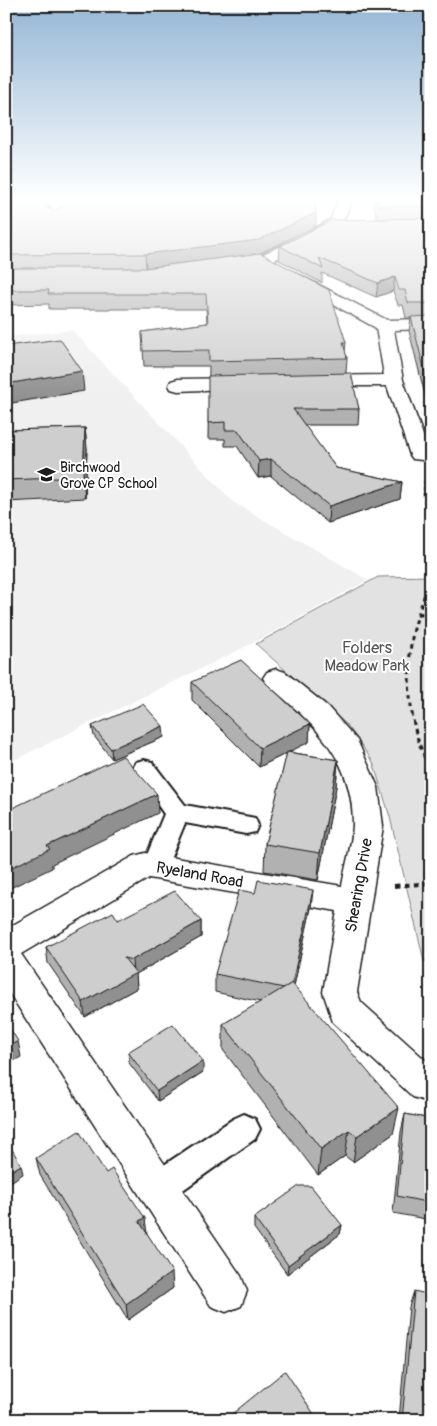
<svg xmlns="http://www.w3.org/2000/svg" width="437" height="1426" font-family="Pangolin,sans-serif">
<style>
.built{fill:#f0f0f0}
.green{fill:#e2e2e2;stroke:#7f7f7f}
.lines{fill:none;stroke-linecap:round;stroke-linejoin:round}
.lane-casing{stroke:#1c1c1c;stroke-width:4}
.street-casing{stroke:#1c1c1c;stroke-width:3}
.path-far2{stroke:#1c1c1c;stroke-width:2.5;stroke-dasharray:4 2.5;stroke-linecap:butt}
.path-far1{stroke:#1c1c1c;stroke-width:3;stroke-dasharray:4.5 4;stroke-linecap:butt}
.path{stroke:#1c1c1c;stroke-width:4;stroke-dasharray:5.5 4.5;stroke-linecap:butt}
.lane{fill:#fff;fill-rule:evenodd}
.street{fill:#fff;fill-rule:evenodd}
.wall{fill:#b1b1b1;stroke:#1c1c1c}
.shaded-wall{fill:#909090;stroke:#1c1c1c}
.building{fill:#cecece;stroke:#1c1c1c}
.labels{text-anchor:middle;stroke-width:4;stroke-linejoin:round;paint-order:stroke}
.far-poi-label{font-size:14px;fill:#1c1c1c;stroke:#fff;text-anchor:start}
.park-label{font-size:16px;fill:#575757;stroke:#fff}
.street-label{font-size:16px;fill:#1c1c1c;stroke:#fff}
</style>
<rect width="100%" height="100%" fill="#fff"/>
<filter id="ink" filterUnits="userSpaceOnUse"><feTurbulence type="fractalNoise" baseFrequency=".02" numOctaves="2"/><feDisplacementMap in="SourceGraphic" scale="10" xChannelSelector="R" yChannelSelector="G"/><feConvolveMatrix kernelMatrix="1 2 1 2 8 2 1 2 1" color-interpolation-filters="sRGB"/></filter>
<g filter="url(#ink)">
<!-- built -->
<polygon class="built" points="72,330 233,502 368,580 255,642 6,764 6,337"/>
<!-- green -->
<polygon class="green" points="431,576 431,961 424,961 390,817 373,762 348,726 256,644 378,577"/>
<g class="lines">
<defs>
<g id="lane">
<polygon points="144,760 152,762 185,805 255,818 258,825 255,832 246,834 185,823 164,874 155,877 146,874 142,867 164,814 132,768 136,762"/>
<polygon points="244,1114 255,1119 260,1129 255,1139 170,1199 158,1204 146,1199 142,1188 146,1177 233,1119"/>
</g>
<g id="street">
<polygon points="6,200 65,200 67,202 62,219 55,223 48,219 52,206 6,206"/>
<polygon points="338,200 352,200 342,224 314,241 268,263 232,270 224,265 226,262 259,256 304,235 331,219"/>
<polygon points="300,275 387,320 431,319 431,329 394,330 403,380 428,449 431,449 431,461 413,459 410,455 387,386 308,386 306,382 308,378 315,376 384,375 376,328 294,283 292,280"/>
<polygon points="247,378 254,380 256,384 254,388 178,391 171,389 169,385 171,381 178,379"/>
<path d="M276,669l9,3 42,34 30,34 21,47 5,39 -26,166 4,10 70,63v38l-18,-6 -80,-75 -10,-30 14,-81 -188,-33 -128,76 220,322 6,15 -6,15 -15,6 -15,-6 -205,-318v-59l128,-73 11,-3 197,33c3,-19 10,-41 11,-61 0,-68 -39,-101 -86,-141l-4,-6 4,-6z"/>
</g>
</defs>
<!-- lane casing -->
<use href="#lane" class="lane-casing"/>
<!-- street casing -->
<use href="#street" class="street-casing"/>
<!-- path-far2 -->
<polyline class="path-far2" points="425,480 424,498 428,525"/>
<!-- path-far1 -->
<g class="path-far1">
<polyline points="428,524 431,544"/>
<polyline points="420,614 431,613"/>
<path d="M425,757c-16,-30 -19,-85 -13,-119 4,-21 13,-42 19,-63"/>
</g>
<!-- path -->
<g class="path">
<polyline points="424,755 431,769"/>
<polyline points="394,886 431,883"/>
</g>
<!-- lane -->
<use href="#lane" class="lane"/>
<!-- street -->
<use href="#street" class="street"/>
</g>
<!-- wall -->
<g class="wall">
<polygon points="6,200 49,208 49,209 53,211 316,226 261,253 346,342 345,352 347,358 346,373 359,409 358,425 304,425 336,468 402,482 400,499 328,523 271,476 258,478 237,446 225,446 225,439 208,439 209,366 144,366 142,332 207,323 206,309 49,309 49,304 6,305"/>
<polygon points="375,200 431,200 431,419 409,331 411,318 406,318 403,305 398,305 393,291 376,297 322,273 322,283 279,260 280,246 389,219 377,219 374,205"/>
<polygon points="85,428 87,449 85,498 6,502 6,430"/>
<polygon points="192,682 310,724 309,742 288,752 338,760 336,787 318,880 264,871 265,844 287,753 259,767 192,700"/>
<polygon points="92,726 164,737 112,759 94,736"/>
<polygon points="311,908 294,986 393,1134 353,1162 345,1156 318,1175 223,1050 223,1024 261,1002 215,992 215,974"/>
<polygon points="118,920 201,921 201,937 136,974 137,988 85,1017 48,963 46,947"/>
<polygon points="128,1052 203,1072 158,1101 129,1063"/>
<polygon points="405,1114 431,1119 431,1220 393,1213 401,1132"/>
<polygon points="36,1158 106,1173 146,1232 173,1288 128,1320 40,1175"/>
<polygon points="254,1218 342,1225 340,1234 287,1274 254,1228"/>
<polygon points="414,1291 431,1420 399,1420 409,1307"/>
</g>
<!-- shaded-wall -->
<g class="shaded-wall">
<polygon points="47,200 49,200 49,208 46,220 45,207"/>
<polygon points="316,213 316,226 258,254 146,268 145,254"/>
<polygon points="395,277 393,291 376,297 378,283"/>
<polygon points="82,371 84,391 6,404 6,384"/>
<polygon points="85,428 87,449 85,498 83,477"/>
<polygon points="271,459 271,476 258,478 259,461"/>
<polygon points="402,482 400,499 328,523 329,506"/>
<polygon points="310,724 309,742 259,767 260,748"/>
<polygon points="163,726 164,737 112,759 111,749"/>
<polygon points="338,760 336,787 318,880 320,853"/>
<polygon points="157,794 158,813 52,864 52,868 6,890 6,870 47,846"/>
<polygon points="313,890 311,908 289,1008 291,989"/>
<polygon points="201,921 201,937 136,974 137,988 85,1017 83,1002 133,974 132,960"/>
<polygon points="18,1041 21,1057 6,1065 6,1048"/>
<polygon points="203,1061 203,1072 158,1101 157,1091"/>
<polygon points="399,1108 393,1134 353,1162 357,1136"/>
<polygon points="349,1130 345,1156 318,1175 321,1149"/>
<polygon points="21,1165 23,1174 6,1185 6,1174"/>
<polygon points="145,1218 147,1234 139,1221"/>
<polygon points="342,1225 340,1234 287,1274 288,1265"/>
<polygon points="172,1272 173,1288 128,1320 126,1304"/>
</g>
<!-- building -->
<g class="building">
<polygon points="6,200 47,200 45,207 53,211 62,207 64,200 315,200 316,213 259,240 145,254 6,255"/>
<polygon points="377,200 431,200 431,207 378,206"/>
<polygon points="431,218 431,303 408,303 405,290 399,290 395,277 378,283 319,258 323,269 280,246 332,220"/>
<polygon points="261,253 329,290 346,342 343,342 347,358 209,361 209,350 143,351 142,332 208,323 206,294 48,294 49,290 6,290 6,268 145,268"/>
<polygon points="431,316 431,396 411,317"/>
<polygon points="60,339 82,371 6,384 6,346"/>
<polygon points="351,373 359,409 293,409 336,468 402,482 329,506 271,459 259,461 238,430 225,430 225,422 208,423 208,376"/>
<polygon points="85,428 83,477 6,480 6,430"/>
<polygon points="241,660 310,724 260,748 192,682"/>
<polygon points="143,704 163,726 111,749 92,726"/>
<polygon points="287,752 338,760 320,853 265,844"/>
<polygon points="123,756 157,794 47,846 50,849 6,870 6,811"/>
<polygon points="258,880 313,890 292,983 284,988 215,974 239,890 255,893"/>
<polygon points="175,891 201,921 132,960 124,958 136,973 83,1002 46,947 113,912 118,920"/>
<polygon points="292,983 399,1108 357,1136 349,1130 321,1149 223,1024"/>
<polygon points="6,1023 18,1041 6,1048"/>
<polygon points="173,1024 203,1061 157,1091 128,1052"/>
<polygon points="405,1114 431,1119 431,1203 397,1196"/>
<polygon points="79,1131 106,1173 112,1169 145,1218 139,1221 172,1272 126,1304 36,1158"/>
<polygon points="6,1139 21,1165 6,1174"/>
<polygon points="299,1186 311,1186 342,1225 288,1265 254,1218"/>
<polygon points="414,1291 431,1295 431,1420 402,1420"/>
<polygon points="285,1371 318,1420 235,1420 232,1414"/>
</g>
</g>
<!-- sky -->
<linearGradient id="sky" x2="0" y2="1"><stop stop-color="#95b6d5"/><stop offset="0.5" stop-color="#fff"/><stop offset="1" stop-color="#fff" stop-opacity="0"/></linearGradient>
<rect width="437" height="399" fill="url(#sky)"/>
<!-- icons -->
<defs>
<symbol id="school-bare" viewBox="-9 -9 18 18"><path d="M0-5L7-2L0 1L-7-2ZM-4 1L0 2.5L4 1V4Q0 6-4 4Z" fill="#1c1c1c" stroke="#fff" stroke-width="2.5" paint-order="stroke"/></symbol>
</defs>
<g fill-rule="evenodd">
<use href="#school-bare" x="34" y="462" width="25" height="25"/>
</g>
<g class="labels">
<!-- far-poi labels -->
<g class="far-poi-label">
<text x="60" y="472">Birchwood<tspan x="60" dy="16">Grove CP School</tspan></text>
</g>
<!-- park labels -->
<g class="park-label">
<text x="367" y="653">Folders<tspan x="367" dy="18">Meadow Park</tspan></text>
</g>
<!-- street labels -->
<g class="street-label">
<text transform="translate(200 874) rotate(10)" y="6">Ryeland Road</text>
<text transform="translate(358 885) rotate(-80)" y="6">Shearing Drive</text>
</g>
</g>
<!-- margin -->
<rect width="437" height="1426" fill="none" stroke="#fff" stroke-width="25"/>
<rect x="12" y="12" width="412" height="1401" fill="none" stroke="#1c1c1c" stroke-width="2" filter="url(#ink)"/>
</svg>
